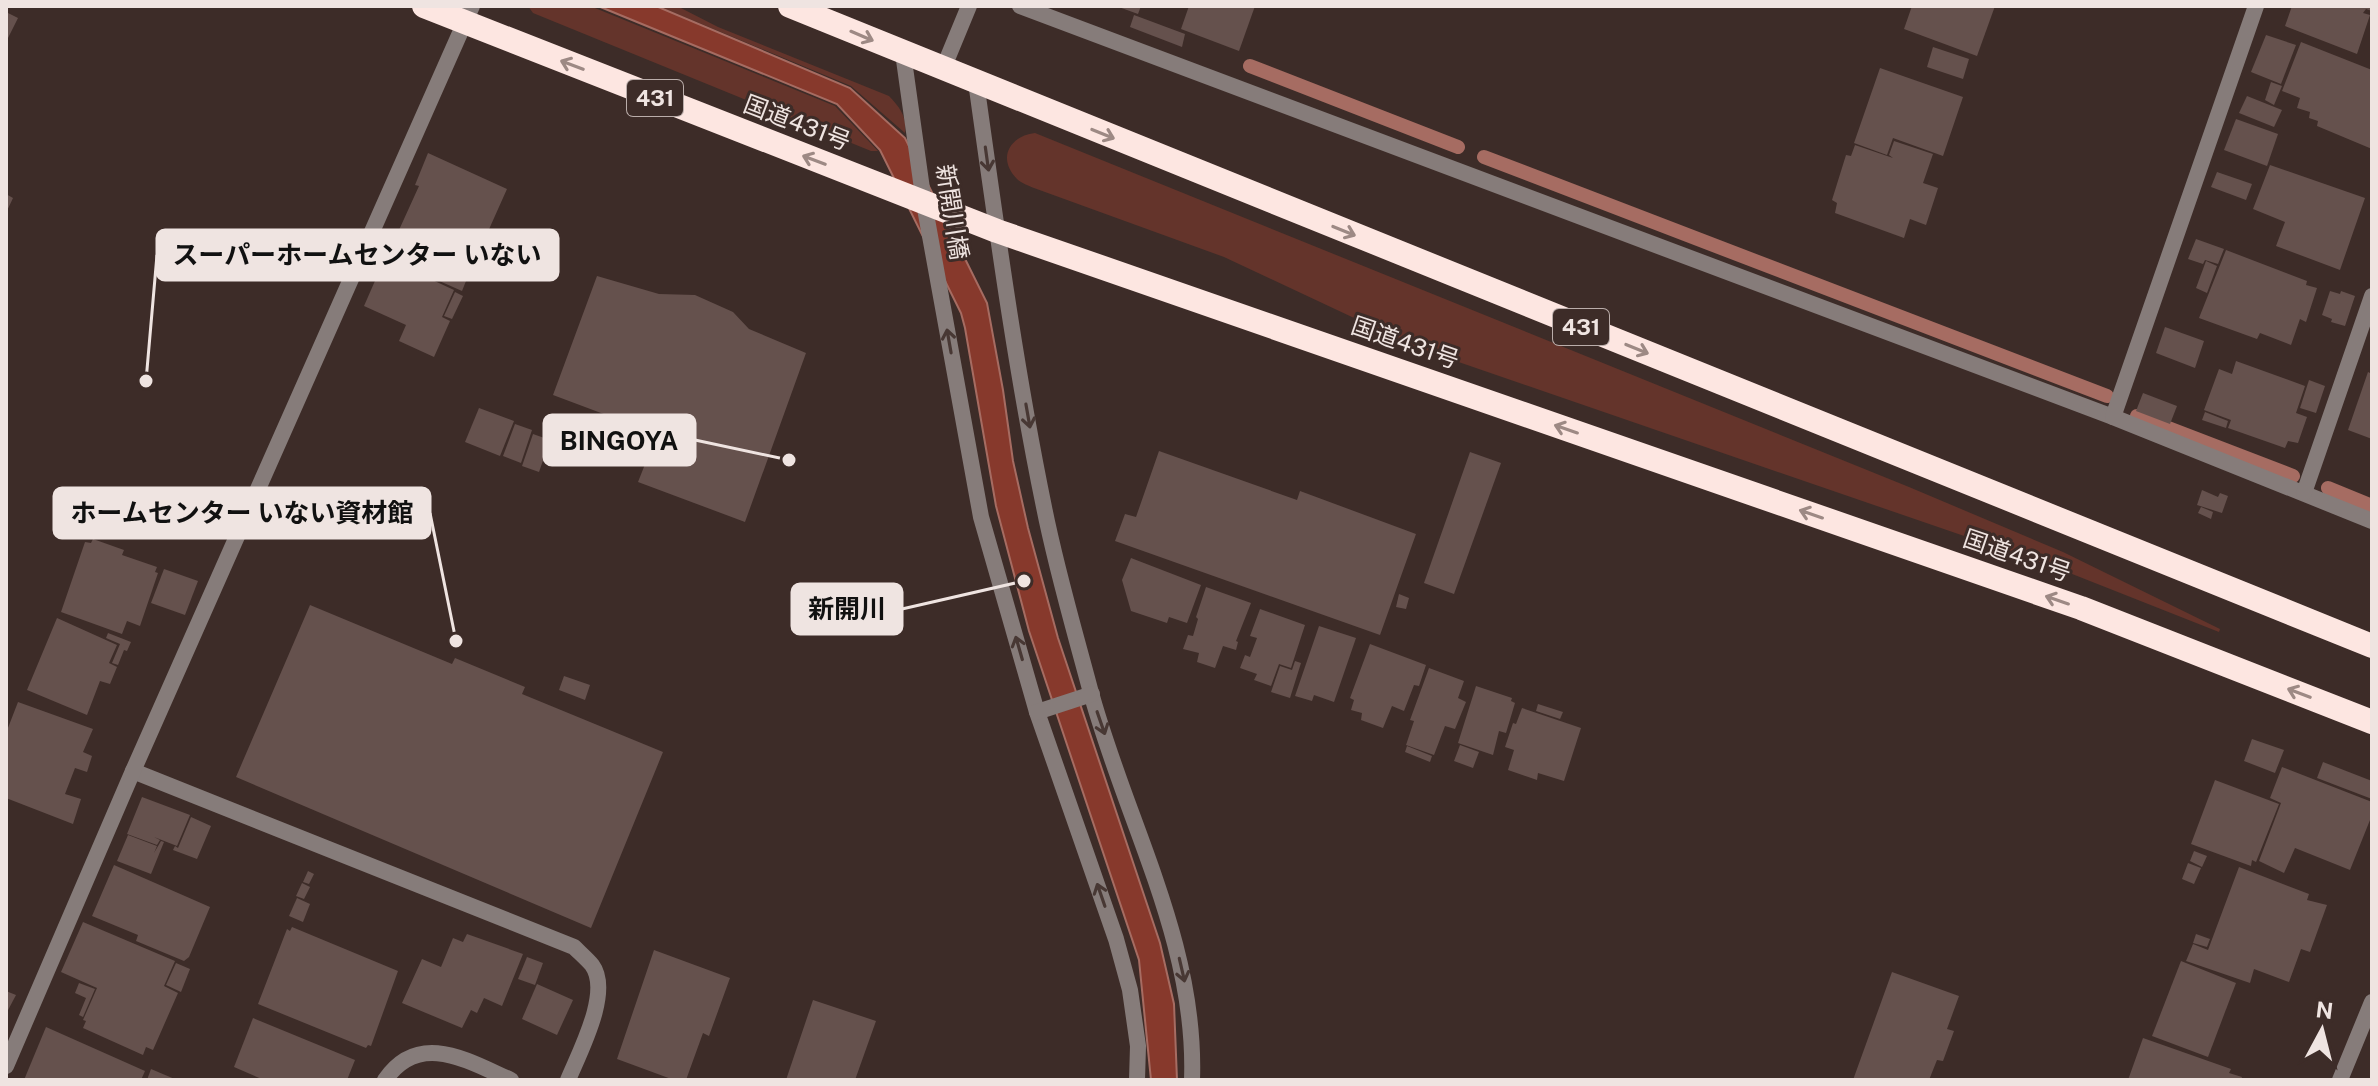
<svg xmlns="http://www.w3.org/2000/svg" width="2378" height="1086" font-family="'Public Sans','Noto Sans JP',sans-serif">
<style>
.green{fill:#64342b}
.water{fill:#87392c;stroke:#a66c62;stroke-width:2}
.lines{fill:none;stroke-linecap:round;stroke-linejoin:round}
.stream{stroke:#a66c62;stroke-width:14}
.building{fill:#65514d}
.street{stroke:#867c7a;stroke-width:16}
.highway{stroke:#fde6e1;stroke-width:24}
.oneway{stroke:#9d8984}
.oneway2{stroke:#483834}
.labels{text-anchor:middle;stroke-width:6;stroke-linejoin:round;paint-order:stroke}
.shield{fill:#3d2c28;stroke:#baadaa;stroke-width:2}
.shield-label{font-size:22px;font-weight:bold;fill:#efe4e1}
.street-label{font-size:24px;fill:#efe4e1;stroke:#3d2c28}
.leader{fill:none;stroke:#efe4e1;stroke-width:3}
.callout-dot{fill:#efe4e1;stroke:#3d2c28;stroke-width:3}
.callout{fill:#efe4e1;stroke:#efe4e1;stroke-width:3}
.callout-label{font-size:26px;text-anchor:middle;font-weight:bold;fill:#111}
</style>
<rect width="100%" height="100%" fill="#3d2c28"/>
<!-- green -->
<g class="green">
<polygon points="528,6 590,6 835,106 878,151 871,151 533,13"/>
<path d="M658,6h19l41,21 171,69c11,12 18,20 16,37l-54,-47z"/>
<path d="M1035,133l874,354 154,65 157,77 -1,3 -162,-64 -639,-220 -194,-91 -190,-69c-5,-2 -13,-5 -17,-9 -20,-20 -8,-43 18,-46z"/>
</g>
<!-- water -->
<polygon class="water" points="598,6 656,6 850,88 905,138 987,303 1003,390 1013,461 1028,528 1058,638 1160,943 1174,1004 1177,1080 1151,1080 1139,960 1029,631 996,506 965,328 961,313 880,150 837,104"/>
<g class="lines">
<!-- stream -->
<g class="stream">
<polyline points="1250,66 1458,147"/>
<polyline points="1484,157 2107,396"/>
<polyline points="2137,416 2293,476"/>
<polyline points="2328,488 2372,506"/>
</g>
</g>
<!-- building -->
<g class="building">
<polygon points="1116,6 1141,6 1138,14"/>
<polygon points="1189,6 1255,6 1239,51 1181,29"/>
<polygon points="1912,6 1995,6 1977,56 1904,29"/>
<polygon points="2292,6 2372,6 2372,11 2366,9 2363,13 2370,15 2357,54 2285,26"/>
<polygon points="6,12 18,18 6,42"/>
<polygon points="1134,15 1185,34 1182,47 1130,27"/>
<polygon points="2266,35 2296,45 2281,84 2251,72"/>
<polygon points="2301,42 2372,70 2372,149 2317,126 2318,121 2309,118 2310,112 2297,108 2300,98 2282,91"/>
<polygon points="1933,47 1969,59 1963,79 1927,67"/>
<polygon points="1880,68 1963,97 1943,156 1893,138 1887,155 1854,143"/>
<polygon points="2271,82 2282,86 2274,105 2265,100"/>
<polygon points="2247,96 2282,110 2274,127 2239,113"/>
<polygon points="2236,119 2278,134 2267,166 2224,150"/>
<polygon points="1894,141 1933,154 1923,183 1938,188 1926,225 1910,219 1904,238 1835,213 1837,203 1832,200 1846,155 1851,156 1855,145 1893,158 1889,155"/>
<polygon points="428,153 507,189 469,274 421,255 468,276 462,291 410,268 415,258 420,260 421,258 402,250 404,244 394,241 419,186 415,185"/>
<polygon points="2270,165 2365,198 2340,270 2276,246 2285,222 2253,209"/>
<polygon points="2217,172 2252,184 2246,200 2211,187"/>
<polygon points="6,194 13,198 6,213"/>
<polygon points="2196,239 2224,249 2218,264 2205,260 2203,264 2188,259"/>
<polygon points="2226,250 2307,281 2306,285 2317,288 2306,322 2300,319 2291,345 2260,333 2257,339 2199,318"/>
<polygon points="385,258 454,290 442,317 450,321 434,357 399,341 406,325 364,306"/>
<polygon points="2206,261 2217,266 2207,293 2196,288"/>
<polygon points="597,276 659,294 695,295 733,312 749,329 806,353 745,522 638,482 657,434 553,395"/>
<polygon points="2330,291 2340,294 2341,291 2355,296 2345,326 2331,322 2332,319 2322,315"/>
<polygon points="455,292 463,296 452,319 444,316"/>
<polygon points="2165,327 2204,341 2195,368 2156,353"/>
<polygon points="2236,361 2305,386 2296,413 2307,417 2298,443 2288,441 2285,448 2228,428 2231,420 2204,410 2219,369 2232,374"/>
<polygon points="2368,372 2372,374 2372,439 2348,430"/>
<polygon points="2309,380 2325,386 2316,413 2300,408"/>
<polygon points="2143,393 2177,406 2170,424 2136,411"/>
<polygon points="479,408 514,421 500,456 465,442"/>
<polygon points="2205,412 2228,421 2226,428 2202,420"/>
<polygon points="515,424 532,430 521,463 503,456"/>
<polygon points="533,434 550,440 539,472 522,466"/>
<polygon points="1159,451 1297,500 1300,491 1416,534 1380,635 1115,541 1125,514 1136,517"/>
<polygon points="1470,452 1501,463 1454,594 1424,583"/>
<polygon points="2202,490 2218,497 2220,493 2228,496 2222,513 2197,505"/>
<polygon points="2201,507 2213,512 2211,519 2198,513"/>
<polygon points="93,539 124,550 122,555 157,567 155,572 158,573 140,626 127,621 122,634 61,612 85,542 91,543"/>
<polygon points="1131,558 1201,585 1187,623 1169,617 1167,623 1131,611 1122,580"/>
<polygon points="164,569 198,581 185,615 151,603"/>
<polygon points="1206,587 1251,603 1236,641 1238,642 1236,650 1223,646 1215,668 1197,662 1199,653 1183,649 1188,635 1193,636 1198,619 1196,617"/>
<polygon points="1399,594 1409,598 1406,609 1396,607"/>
<polygon points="310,605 452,664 455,658 525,687 522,694 663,752 591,928 236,777"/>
<polygon points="1260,609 1305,625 1291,668 1279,664 1271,686 1254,680 1257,674 1240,668 1245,655 1250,657 1257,638 1250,636"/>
<polygon points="57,618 117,645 109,663 117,667 110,684 100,681 87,715 27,690"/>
<polygon points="1319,626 1356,638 1334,702 1314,695 1312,701 1295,696"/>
<polygon points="108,633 131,642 127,651 124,650 118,665 112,663 120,644 106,638"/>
<polygon points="1370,644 1426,665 1419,686 1414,685 1404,711 1392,706 1383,728 1361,720 1362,713 1351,710 1354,700 1350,698"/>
<polygon points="1295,661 1301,663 1290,698 1271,692 1280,666 1292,670"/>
<polygon points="1429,668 1464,681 1458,698 1466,702 1455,729 1445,726 1434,755 1406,745 1414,721 1410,720"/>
<polygon points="564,676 590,685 585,700 559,690"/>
<polygon points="1476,686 1512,698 1511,701 1515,703 1506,733 1499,731 1493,755 1458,743"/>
<polygon points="18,702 93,729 83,752 92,756 87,772 75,768 65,794 81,799 73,824 6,798 6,733"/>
<polygon points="1538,704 1563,712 1560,719 1536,711"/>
<polygon points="1522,708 1581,728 1564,781 1538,773 1537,780 1508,770 1514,750 1505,747 1513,723 1516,724"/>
<polygon points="2252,739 2284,750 2275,773 2244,761"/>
<polygon points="1460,745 1479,752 1473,768 1454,761"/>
<polygon points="1407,746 1432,756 1430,762 1405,752"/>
<polygon points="2323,762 2372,781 2372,799 2317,778"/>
<polygon points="2282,767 2372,802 2372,815 2350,870 2295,848 2284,873 2259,861 2281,803 2270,798"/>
<polygon points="2215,780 2279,804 2256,862 2252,860 2251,866 2191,844"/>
<polygon points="142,797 190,815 177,846 154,837 160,840 157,845 127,834"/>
<polygon points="191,817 211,826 197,859 173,850 175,846 178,848"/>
<polygon points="128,835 157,846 154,853 161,841 164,842 151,874 117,861"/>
<polygon points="2194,851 2207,856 2202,867 2190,861"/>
<polygon points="2188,863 2201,868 2194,884 2182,879"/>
<polygon points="114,865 210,907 189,957 184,961 136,941 138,935 92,916"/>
<polygon points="2239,867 2309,894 2307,900 2327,905 2310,952 2301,949 2289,982 2254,969 2250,983 2186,961 2193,944 2208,950"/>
<polygon points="308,871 314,874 309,884 303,882"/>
<polygon points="302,883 310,887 304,899 296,896"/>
<polygon points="297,898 310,904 303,922 289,916"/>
<polygon points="83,922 175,961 164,986 178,993 153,1050 146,1047 143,1055 83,1028 86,1021 83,1020 97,988 61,972"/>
<polygon points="292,927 398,971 371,1046 368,1045 366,1048 258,1004 287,929 290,931"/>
<polygon points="467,934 523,954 502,1006 484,998 477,1013 471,1010 462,1028 402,1003 422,959 441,967 453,938 463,942"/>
<polygon points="2196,934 2210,939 2207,947 2193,943"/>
<polygon points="654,950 730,978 709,1036 703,1033 686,1080 674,1080 617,1059"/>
<polygon points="527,957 543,963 535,985 518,979"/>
<polygon points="2181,961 2236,983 2208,1057 2152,1036"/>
<polygon points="176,963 190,969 181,992 166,985"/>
<polygon points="1892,972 1959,996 1947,1029 1954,1031 1943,1061 1937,1060 1929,1080 1853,1080"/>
<polygon points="79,983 95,989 83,1017 79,1015 86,998 75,993"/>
<polygon points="537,984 573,1000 557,1035 522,1019"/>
<polygon points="6,991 16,995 6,1014"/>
<polygon points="813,1000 876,1021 855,1080 786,1080"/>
<polygon points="253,1018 355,1060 347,1080 264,1080 234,1067"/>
<polygon points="46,1027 145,1071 141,1080 24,1080"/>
<polygon points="2143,1038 2231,1069 2229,1073 2242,1077 2241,1080 2128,1080"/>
<polygon points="151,1069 177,1080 147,1080"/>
</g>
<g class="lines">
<!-- street -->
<g class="street">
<polyline points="1020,6 2113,417"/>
<polyline points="2256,6 2113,417 2372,521"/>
<polyline points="903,53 924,203 981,517 1037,712 1116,939 1130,990 1138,1046 1137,1080"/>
<polyline points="943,69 969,6"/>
<path d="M976,82c20,142 39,284 68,425 12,61 30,122 46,182 35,131 107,252 102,391"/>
<polyline points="2304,493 2372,296"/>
<polyline points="1037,712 1092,694"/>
<path d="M133,771l441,176c6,6 13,12 18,18 20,27 -13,88 -24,115"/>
<polyline points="6,1066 133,771 472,6"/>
<path d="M385,1080c34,-50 83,-19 126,0"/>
<polyline points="2340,1080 2372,1002"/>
</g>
<!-- highway -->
<g class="highway">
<polyline points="424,6 997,231 2081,608 2372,722"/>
<polyline points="790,6 2372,646"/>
</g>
</g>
<!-- one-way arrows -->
<defs><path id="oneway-shaft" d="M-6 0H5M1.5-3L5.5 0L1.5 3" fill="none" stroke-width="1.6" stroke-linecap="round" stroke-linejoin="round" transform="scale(2)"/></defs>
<g class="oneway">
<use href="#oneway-shaft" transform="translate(862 36) rotate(23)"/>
<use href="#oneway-shaft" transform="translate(572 65) rotate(-159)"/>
<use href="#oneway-shaft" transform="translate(1103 134) rotate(22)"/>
<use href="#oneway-shaft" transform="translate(814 160) rotate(-159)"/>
<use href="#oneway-shaft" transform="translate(1344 231) rotate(22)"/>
<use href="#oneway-shaft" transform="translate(1637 349) rotate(22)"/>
<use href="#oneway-shaft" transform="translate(1566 429) rotate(-161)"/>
<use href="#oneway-shaft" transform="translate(1811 514) rotate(-161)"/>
<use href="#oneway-shaft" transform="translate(2057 600) rotate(-161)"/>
<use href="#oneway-shaft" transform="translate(2299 693) rotate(-159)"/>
</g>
<g class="oneway2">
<use href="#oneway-shaft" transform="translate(987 159) rotate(82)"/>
<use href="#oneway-shaft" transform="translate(949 341) rotate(-100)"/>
<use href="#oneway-shaft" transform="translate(1028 416) rotate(80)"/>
<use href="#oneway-shaft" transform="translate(1019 648) rotate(-106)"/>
<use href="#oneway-shaft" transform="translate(1101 723) rotate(71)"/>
<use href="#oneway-shaft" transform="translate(1101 895) rotate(-109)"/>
<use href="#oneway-shaft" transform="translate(1182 970) rotate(77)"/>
</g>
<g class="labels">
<!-- shield labels -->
<g class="shield">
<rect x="627" y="80" width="56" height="36" rx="6"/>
<rect x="1553" y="309" width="56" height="36" rx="6"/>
</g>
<g class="shield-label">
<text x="655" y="106">431</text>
<text x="1581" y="335">431</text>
</g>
<!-- street labels -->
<g class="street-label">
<text transform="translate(797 123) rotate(21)" y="8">国道431号</text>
<text transform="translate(952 212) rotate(81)" y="8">新開川橋</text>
<text transform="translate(1405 343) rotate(19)" y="8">国道431号</text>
<text transform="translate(2017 556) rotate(19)" y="8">国道431号</text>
</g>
</g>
<!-- callouts -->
<path class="leader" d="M146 381L157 255M789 460L695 440M456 641L430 513M1024 581L902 609"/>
<g class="callout-dot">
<circle cx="146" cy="381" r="8"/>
<circle cx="789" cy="460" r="8"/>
<circle cx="456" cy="641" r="8"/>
<circle cx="1024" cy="581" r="8"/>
</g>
<g class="callout">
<rect x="157" y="230" width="401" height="50" rx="8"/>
<rect x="544" y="415" width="151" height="50" rx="8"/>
<rect x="54" y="488" width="376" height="50" rx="8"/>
<rect x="792" y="584" width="110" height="50" rx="8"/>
</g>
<g class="callout-label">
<text x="357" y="264">スーパーホームセンター いない</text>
<text x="619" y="450">BINGOYA</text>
<text x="242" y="522">ホームセンター いない資材館</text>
<text x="847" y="618">新開川</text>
</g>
<!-- border -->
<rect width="2378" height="1086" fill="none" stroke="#efe4e1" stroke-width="16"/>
<!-- north arrow -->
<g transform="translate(2322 1030) rotate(7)" stroke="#3d2c28" stroke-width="6" paint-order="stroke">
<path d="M0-6L14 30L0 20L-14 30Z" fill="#efe4e1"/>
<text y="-12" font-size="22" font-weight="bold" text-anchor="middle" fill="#efe4e1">N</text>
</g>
</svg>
